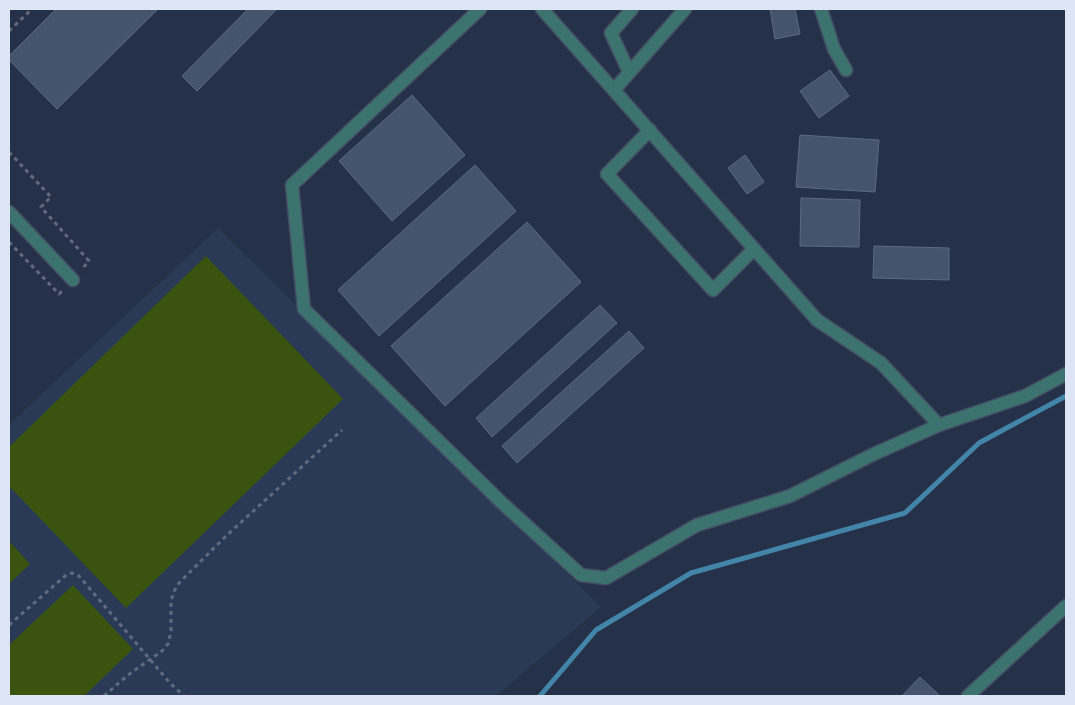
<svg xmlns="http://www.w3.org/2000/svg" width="1075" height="705" font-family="'IBM Plex Sans',sans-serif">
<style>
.built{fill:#2a3a56}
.green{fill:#3a5410}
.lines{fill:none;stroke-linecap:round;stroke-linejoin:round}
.stream{stroke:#4384a9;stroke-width:5}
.building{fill:#46536c;stroke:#5c6a84}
.minor-casing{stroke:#434e64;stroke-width:15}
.path{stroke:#606b7f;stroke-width:3;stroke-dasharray:4 4;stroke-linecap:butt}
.minor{stroke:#3d736f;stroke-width:12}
</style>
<rect width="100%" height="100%" fill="#253148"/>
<!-- built -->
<polygon class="built" points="218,228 601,607 496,696 9,696 9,425"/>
<!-- green -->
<g class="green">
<polygon points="206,256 343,399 126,608 9,486 9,447"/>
<polygon points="9,541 30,564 9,584"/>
<polygon points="73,585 133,649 84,696 9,696 9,645"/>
</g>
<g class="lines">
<!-- stream -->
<polyline class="stream" points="540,696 596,630 691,573 905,513 979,443 1066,396"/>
</g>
<!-- building -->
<g class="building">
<polygon points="56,9 158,9 57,109 9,60 9,56"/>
<polygon points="248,9 277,9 197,91 182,76"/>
<polygon points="770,9 795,9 800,34 775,39"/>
<polygon points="830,70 849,96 819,118 800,91"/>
<polygon points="412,95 465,155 392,221 339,161"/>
<polygon points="800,135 879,140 875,192 796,187"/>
<polygon points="745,155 764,182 747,194 728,168"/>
<polygon points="475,165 516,211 379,336 338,290"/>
<polygon points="801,198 860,200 859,247 800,246"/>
<polygon points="527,222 581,282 445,406 391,346"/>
<polygon points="874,246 949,248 949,280 873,278"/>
<polygon points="600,305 617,323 492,437 476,418"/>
<polygon points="629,331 644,348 517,463 502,446"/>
<polygon points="920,677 940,696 902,696"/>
</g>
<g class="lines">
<defs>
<g id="minor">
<polyline points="480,9 292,185 304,309 502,503 581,575 606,578 697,525 790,496 874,454 939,425 1025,396 1066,374"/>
<polyline points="542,9 817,320 881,363 939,425"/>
<polyline points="821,9 834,49 846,70"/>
<polyline points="629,72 611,33 632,9"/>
<polyline points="614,90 685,9"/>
<polyline points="650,130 607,174 713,290 754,249"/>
<polyline points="9,212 73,280"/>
<polyline points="968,696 1066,606"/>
</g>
</defs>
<!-- minor casing -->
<use href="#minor" class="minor-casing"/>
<!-- path -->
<g class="path">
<polyline points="9,31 32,9"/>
<polyline points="9,152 51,197 41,207 89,261 81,270"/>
<polyline points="9,242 59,294 64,289"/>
<polyline points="9,625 65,576 72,573 79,576 170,683 184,696"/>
<polyline points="104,696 128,675 162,651 168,644 171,631 171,603 173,593 179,583 226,536 342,430"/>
</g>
<!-- minor -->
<use href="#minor" class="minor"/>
</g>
<!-- border -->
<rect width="1075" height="705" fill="none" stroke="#dee6f5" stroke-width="20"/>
</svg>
